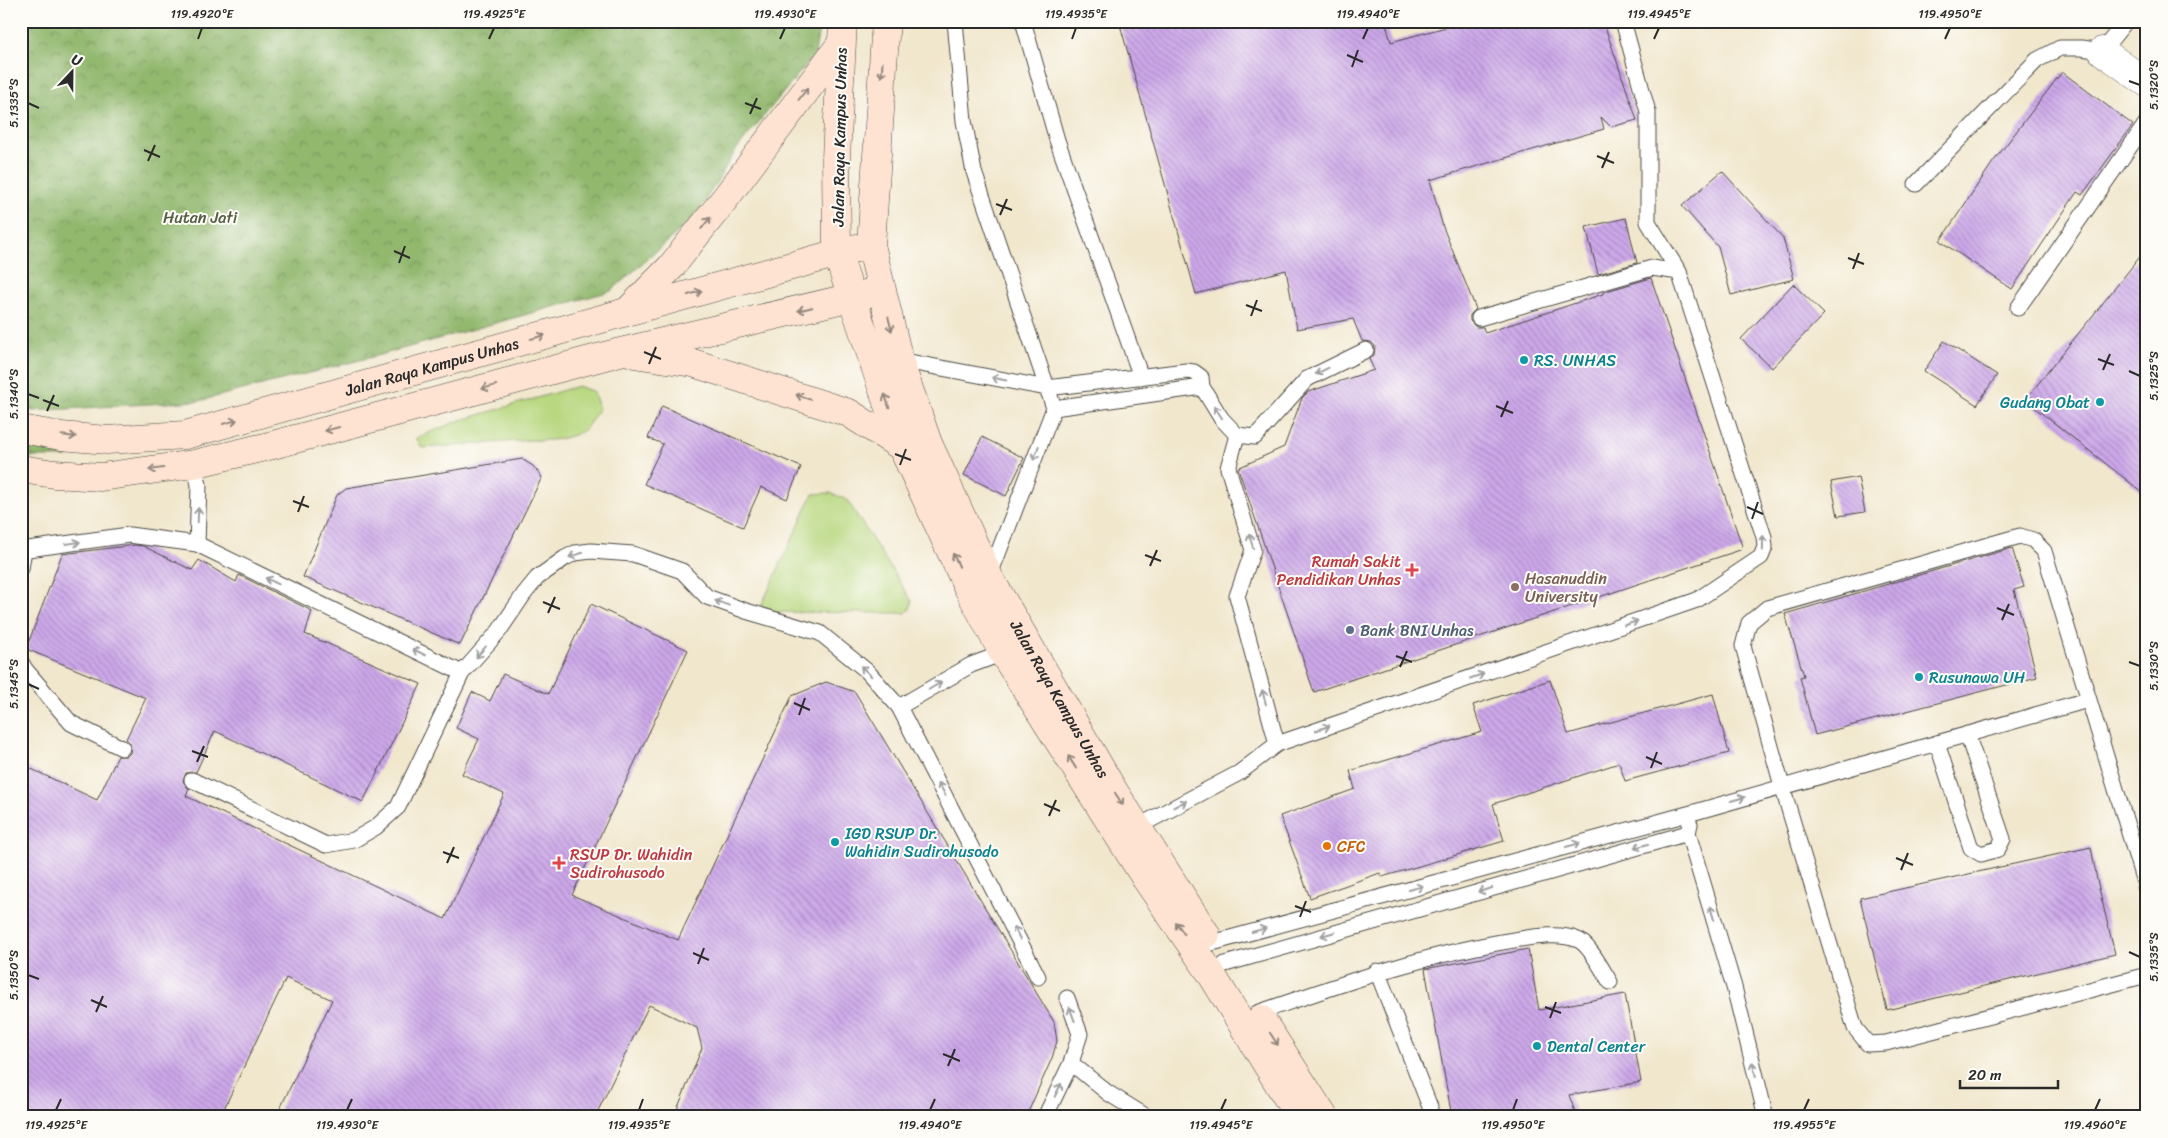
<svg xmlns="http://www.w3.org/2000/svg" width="2168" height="1138" font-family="Sriracha,sans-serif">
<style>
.green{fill:#b8d77f;stroke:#728155}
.forest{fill:url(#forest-crowns);stroke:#5e724c}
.building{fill:url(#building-back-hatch)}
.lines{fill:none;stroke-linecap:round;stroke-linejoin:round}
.lane-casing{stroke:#494743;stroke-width:17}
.street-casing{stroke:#494743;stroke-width:29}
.secondary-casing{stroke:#494743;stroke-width:29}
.lane{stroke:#fff;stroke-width:15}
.street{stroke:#fff;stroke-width:28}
.secondary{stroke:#fee3d2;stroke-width:28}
.oneway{stroke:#94877e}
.oneway2{stroke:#a0a0a0}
.ticks{fill:none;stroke:#2b2b2b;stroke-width:2}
.culture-dot{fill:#0f9aa8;stroke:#fdfcf7;stroke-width:2}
.health-dot{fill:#e0444e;stroke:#fdfcf7;stroke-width:2}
.education-dot{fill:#8d6e63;stroke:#fdfcf7;stroke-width:2}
.service-dot{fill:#5c6f8a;stroke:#fdfcf7;stroke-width:2}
.food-dot{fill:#e8710a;stroke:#fdfcf7;stroke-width:2}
.labels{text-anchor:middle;stroke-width:4;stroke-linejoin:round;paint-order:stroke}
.street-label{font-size:16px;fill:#2b2b2b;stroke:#fdfcf7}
.park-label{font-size:16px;fill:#555f44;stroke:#fdfcf7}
.culture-label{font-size:16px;fill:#0d838f;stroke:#fdfcf7;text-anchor:start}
.health-label{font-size:16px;fill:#be3a42;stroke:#fdfcf7;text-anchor:end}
.education-label{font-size:16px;fill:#785e54;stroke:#fdfcf7;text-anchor:start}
.service-label{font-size:16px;fill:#4e5e75;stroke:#fdfcf7;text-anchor:start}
.food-label{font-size:16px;fill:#c56008;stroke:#fdfcf7;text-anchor:start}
.neatline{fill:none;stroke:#2b2b2b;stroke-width:2}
.ticks-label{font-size:12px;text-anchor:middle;fill:#2b2b2b}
</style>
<defs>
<pattern id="forest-crowns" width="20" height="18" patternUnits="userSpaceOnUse" patternTransform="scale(1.25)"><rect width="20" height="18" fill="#92b86e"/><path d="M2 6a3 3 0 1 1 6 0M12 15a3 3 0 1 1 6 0" fill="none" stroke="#77965b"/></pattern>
<pattern id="building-back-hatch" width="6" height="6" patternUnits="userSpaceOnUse" patternTransform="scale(1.25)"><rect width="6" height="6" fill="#cda8ea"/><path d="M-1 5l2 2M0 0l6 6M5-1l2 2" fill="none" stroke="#a789be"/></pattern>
</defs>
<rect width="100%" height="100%" fill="#fdfcf7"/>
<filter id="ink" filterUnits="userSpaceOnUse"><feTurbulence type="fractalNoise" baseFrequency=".02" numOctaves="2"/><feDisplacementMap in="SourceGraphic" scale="10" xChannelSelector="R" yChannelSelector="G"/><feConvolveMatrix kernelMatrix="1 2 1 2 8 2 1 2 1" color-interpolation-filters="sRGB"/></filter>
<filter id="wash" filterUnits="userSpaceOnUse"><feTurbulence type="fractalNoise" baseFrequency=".0096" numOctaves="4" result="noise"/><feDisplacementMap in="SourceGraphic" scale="20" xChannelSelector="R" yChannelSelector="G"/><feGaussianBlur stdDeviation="1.12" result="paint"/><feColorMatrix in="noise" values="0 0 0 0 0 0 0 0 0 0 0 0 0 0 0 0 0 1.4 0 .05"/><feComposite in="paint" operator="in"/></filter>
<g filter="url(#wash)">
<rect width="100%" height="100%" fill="#f1e7cd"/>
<!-- green -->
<g class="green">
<path d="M578,386l16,6 5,17c-5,6 -10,18 -17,22 -15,9 -34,10 -51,9l-109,8 -6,-10 42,-17z"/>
<polygon points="831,493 847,500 912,601 910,609 906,613 764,612 761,606 813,494"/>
</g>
<!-- forest -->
<g class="forest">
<polygon points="21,21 820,21 815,54 736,150 696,216 611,291 380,355 199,401 32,411 21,406"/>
<polygon points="21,439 68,444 68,457 21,457"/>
</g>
<g id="blocks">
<!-- building -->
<g class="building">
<polygon points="1119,21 1385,21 1391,42 1468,21 1603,21 1637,120 1611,127 1601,117 1604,129 1430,180 1443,227 1476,309 1470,315 1470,321 1476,327 1483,327 1485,333 1603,294 1603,292 1651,278 1743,549 1314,692 1238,468 1284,447 1302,398 1308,392 1374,370 1369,359 1374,355 1375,346 1371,342 1362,341 1353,319 1297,329 1286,270 1196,294"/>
<polygon points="2062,72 2133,125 2082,195 2077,192 2012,289 1940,241 1993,162"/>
<polygon points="1722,171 1783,238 1794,279 1731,295 1718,247 1682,206"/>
<polygon points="1626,218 1637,263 1598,274 1586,227"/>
<polygon points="2147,248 2147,496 2025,400"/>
<polygon points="1793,284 1824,314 1772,368 1741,339"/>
<polygon points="1944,341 1997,375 1977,405 1924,371"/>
<polygon points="662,406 801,467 787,499 761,487 743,527 644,484 663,444 648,438"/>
<polygon points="982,437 1024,458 1006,496 964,475"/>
<polygon points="522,459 533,466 542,477 460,645 303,577 337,495 346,488"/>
<polygon points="1858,477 1865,512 1838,516 1831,482"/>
<polygon points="135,545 143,546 192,570 199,560 236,582 239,575 312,611 305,634 421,684 363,802 215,731 196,772 186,773 183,781 189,789 186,796 445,919 504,794 462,774 479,739 456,728 472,692 490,701 503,674 548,694 591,604 688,650 572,895 678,940 792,696 826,682 855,692 1054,1022 1057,1041 1052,1058 1026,1117 674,1117 702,1048 697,1028 649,1005 595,1117 276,1117 332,1000 286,978 220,1117 21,1117 21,764 97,800 118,756 127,756 131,752 130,743 126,739 146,698 26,649 62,554"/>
<polygon points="2012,548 2024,587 2014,590 2037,677 1815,735 1800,677 1804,676 1785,614"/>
<polygon points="1550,680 1568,734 1713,694 1729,753 1625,781 1619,763 1493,804 1504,841 1382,877 1380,873 1310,898 1280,816 1355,789 1350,771 1482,732 1473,705"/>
<polygon points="2091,847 2097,880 2115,954 1887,1010 1860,898"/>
<polygon points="1528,949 1539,1010 1625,994 1641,1082 1569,1095 1577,1117 1452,1117 1425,969"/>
</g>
</g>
</g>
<g filter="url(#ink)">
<use href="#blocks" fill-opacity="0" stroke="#494743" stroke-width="1"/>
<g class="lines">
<defs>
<g id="lane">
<polyline points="955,21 964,121 974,172 1054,408 989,577"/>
<polyline points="1023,21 1057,140 1141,377"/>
<polyline points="1623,21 1648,112 1648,222 1679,272"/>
<polyline points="1916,184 2037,60 2060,48 2082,48 2102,51 2126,21"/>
<polyline points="2018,308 2147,122"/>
<polyline points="899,360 1047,388 1186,371 1194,372 1201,377 1202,387 1221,418 1237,435 1255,437 1307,379 1366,350"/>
<polyline points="1054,408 1202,387"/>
<polyline points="1237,435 1228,468 1253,550 1237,596 1277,744"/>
<polyline points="194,464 199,485 197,544"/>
<polyline points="21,550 129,535 197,544 462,673"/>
<polyline points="21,569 24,549"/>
<polyline points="21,662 25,669 71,723 122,748"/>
<polyline points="899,707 971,665 1003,653"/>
<polyline points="1937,743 1971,848 1981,854 1998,849 2003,839 1967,734"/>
<polyline points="192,780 326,845 354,840 376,827 398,807 462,673 499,631 524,594 537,578 565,558 575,553 591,551 633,554 682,571 707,597 746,611 820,633 867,671 899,707 1038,977"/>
<polyline points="1690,824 1688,833 1734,987 1766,1117"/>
<polyline points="1137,827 1239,773 1277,744 1697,600 1761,557 1765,547 1764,537 1679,272 1652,268 1479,318"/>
<polyline points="2147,892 2044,551 2033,540 2020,536 1767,608 1749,623 1743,646 1782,786 1855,1028 1868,1044 1886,1043 2147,975"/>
<polyline points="1212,943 1695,812 2088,700"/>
<polyline points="1225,964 1688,833"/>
<polyline points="1377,971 1430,1107"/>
<path d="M1257,1013c85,-29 168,-59 257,-73 19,-3 46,-8 64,0 11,4 25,31 32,42"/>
<polyline points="1071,1063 1108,1093 1147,1117"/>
<polyline points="1045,1117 1071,1063 1080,1034 1067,998"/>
</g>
<polyline id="street" points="2102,51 2147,83"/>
<g id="secondary">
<polyline points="843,21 836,158 837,253 902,447 968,588 1003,653 1146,879 1210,972 1299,1117"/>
<path id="s1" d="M886,21l-15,224 28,115 29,83 61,134 123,211 94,146"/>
<polyline points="628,311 671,267 727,196 841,44"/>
<polyline points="634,354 693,363 849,413 902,447"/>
<path id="s2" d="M21,429l40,7 46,4 78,-5 671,-187"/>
<polyline points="21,469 54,474 101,477 194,464 269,446 620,352 869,293"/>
<polyline points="1261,1019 1324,1117"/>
</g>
</defs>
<!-- lane casing -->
<use href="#lane" class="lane-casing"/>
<!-- street casing -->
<use href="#street" class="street-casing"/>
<!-- secondary casing -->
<use href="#secondary" class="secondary-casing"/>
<!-- lane -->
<use href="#lane" class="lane"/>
<!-- street -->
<use href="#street" class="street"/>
<!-- secondary -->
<use href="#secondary" class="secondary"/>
</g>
<!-- one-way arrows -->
<defs><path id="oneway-shaft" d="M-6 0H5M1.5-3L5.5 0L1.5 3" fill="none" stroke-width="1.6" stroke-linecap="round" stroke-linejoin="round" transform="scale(1.25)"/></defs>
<g class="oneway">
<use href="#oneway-shaft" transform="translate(882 70) rotate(94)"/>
<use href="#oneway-shaft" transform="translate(803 94) rotate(-53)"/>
<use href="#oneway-shaft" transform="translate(706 223) rotate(-51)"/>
<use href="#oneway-shaft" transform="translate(695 293) rotate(-16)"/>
<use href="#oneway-shaft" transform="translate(805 309) rotate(167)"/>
<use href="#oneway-shaft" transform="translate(890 324) rotate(76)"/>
<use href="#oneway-shaft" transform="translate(538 337) rotate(-15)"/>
<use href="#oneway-shaft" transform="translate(489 387) rotate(165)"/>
<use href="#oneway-shaft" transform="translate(803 397) rotate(-161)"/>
<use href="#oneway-shaft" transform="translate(887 401) rotate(-108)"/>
<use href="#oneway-shaft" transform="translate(230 422) rotate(-15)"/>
<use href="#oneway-shaft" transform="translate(332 429) rotate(165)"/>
<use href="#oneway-shaft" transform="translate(69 436) rotate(6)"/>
<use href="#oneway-shaft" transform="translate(156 469) rotate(172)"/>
<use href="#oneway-shaft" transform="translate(956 560) rotate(-115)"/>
<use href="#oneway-shaft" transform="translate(1072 762) rotate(-122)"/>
<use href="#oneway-shaft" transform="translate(1119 799) rotate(57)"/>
<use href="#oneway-shaft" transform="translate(1180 928) rotate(-125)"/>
<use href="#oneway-shaft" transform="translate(1274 1039) rotate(57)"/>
</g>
<g class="oneway2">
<use href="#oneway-shaft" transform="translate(1322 371) rotate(154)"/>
<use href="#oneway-shaft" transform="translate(999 379) rotate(-169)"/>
<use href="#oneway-shaft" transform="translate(1218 412) rotate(-123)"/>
<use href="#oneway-shaft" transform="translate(1036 453) rotate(111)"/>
<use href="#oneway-shaft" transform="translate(198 515) rotate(-88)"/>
<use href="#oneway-shaft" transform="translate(1251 541) rotate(-107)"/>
<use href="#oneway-shaft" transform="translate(73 543) rotate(-8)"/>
<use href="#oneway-shaft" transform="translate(1763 543) rotate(-89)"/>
<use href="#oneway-shaft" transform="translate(576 555) rotate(163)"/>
<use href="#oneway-shaft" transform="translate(272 581) rotate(-154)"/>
<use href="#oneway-shaft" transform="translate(722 603) rotate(-160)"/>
<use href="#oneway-shaft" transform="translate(1631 623) rotate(-19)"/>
<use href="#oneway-shaft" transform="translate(419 652) rotate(-154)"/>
<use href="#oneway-shaft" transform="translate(481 652) rotate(131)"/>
<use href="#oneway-shaft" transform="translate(866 671) rotate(-136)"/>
<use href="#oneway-shaft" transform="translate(1477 676) rotate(-19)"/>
<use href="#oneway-shaft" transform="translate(935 686) rotate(-30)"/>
<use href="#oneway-shaft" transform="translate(1264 697) rotate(-105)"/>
<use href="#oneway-shaft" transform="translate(1323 728) rotate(-19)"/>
<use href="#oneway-shaft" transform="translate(942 789) rotate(-118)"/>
<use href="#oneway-shaft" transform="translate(1738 799) rotate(-16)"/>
<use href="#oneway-shaft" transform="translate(1180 804) rotate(-27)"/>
<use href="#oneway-shaft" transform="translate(1573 845) rotate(-15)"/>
<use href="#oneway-shaft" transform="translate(1641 846) rotate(164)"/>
<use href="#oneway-shaft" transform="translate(1416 888) rotate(-15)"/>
<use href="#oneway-shaft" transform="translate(1485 890) rotate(164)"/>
<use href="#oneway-shaft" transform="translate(1712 913) rotate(-107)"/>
<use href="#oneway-shaft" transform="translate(1259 930) rotate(-15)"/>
<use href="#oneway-shaft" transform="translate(1017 933) rotate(-116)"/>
<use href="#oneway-shaft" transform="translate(1328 934) rotate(164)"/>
<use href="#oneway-shaft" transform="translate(1072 1014) rotate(-110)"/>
<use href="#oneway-shaft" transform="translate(1754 1069) rotate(-104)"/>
<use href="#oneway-shaft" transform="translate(1058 1090) rotate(-64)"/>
</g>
</g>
<!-- ticks -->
<path class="ticks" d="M198,39l4,-11M489,39l5,-11M780,39l5,-11M1072,39l4,-11M1363,39l5,-11M1654,39l5,-11M1945,39l5,-11M1347,55l16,7M1352,67l6,-17M2129,81l11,4M28,103l11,5M745,103l16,6M750,114l7,-16M144,150l16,7M1597,156l17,7M148,161l7,-16M1602,168l7,-16M996,204l16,6M1000,215l7,-16M394,251l16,7M1848,258l16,6M399,263l6,-17M1853,269l6,-16M1246,305l16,6M1251,316l6,-16M644,352l17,7M2098,359l16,6M649,364l7,-17M2103,370l7,-16M2129,371l11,5M28,394l11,4M43,400l16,6M1496,406l17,7M47,411l7,-16M1501,417l7,-16M895,454l16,6M900,465l6,-16M293,501l16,6M1747,507l16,7M298,512l6,-16M1752,519l6,-17M1145,555l16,6M1150,566l7,-16M543,602l17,7M1997,608l17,7M548,613l7,-16M2002,620l7,-16M1396,656l16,6M2129,662l11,4M1400,667l7,-16M28,684l11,5M794,703l16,7M799,715l6,-17M192,751l16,6M1646,757l16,7M197,762l7,-16M1651,768l6,-16M1044,804l16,7M1049,816l7,-16M443,852l16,6M1896,858l17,7M447,863l7,-16M1901,870l7,-17M1295,906l16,6M1300,917l6,-16M2129,952l11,5M693,953l16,7M698,964l6,-16M28,975l11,4M91,1000l16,7M1545,1007l16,6M96,1012l7,-16M1550,1018l6,-16M943,1054l17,7M948,1066l7,-17M56,1110l5,-11M347,1110l5,-11M639,1110l4,-11M930,1110l5,-11M1221,1110l5,-11M1513,1110l4,-11M1804,1110l5,-11M2095,1110l5,-11"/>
<!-- markers -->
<g class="culture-dot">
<circle cx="1524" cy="360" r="5"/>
<circle cx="2100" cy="402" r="5"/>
<circle cx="1919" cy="677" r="5"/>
<circle cx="835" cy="842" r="5"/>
<circle cx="1537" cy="1046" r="5"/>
</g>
<g class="health-dot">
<path d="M1409.5 562.5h5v5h5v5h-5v5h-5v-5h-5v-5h5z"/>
<path d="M556.5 855.5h5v5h5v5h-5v5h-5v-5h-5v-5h5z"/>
</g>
<circle class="education-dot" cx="1515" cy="587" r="5"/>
<circle class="service-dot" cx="1350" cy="630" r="5"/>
<circle class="food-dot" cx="1327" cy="846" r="5"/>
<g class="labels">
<!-- street labels -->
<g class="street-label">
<text transform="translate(839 137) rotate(-89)" y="6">Jalan Raya Kampus Unhas</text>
<text dy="6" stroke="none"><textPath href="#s2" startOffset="421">Jalan Raya Kampus Unhas</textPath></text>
<text dy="6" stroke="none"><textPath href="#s1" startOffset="719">Jalan Raya Kampus Unhas</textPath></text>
</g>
<!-- park labels -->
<g class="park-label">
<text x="200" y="223">Hutan Jati</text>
</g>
<!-- culture labels -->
<g class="culture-label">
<text x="1534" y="366">RS. UNHAS</text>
<text x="2090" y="408" text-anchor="end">Gudang Obat</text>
<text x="1929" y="683">Rusunawa UH</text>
<text x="845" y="839">IGD RSUP Dr.<tspan x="845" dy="18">Wahidin Sudirohusodo</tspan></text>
<text x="1547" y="1052">Dental Center</text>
</g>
<!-- health labels -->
<g class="health-label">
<text x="1401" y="567">Rumah Sakit<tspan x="1401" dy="18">Pendidikan Unhas</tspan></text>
<text x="570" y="860" text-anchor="start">RSUP Dr. Wahidin<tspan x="570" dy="18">Sudirohusodo</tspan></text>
</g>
<!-- education labels -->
<g class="education-label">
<text x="1525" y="584">Hasanuddin<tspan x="1525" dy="18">University</tspan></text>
</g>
<!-- service labels -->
<g class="service-label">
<text x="1360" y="636">Bank BNI Unhas</text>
</g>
<!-- food labels -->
<g class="food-label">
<text x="1337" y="852">CFC</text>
</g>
</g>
<!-- margin -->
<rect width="2168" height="1138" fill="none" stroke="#fdfcf7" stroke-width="55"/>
<!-- north arrow -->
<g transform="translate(72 72) rotate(22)" stroke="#fdfcf7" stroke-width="4" paint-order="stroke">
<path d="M0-4L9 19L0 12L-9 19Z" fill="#2b2b2b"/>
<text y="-8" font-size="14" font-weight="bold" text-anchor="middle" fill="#2b2b2b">U</text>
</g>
<!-- scale -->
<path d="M1960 1080v8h98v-8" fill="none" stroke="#2b2b2b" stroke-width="2.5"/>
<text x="1968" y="1080" font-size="15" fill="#2b2b2b" stroke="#fdfcf7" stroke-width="4" paint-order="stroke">20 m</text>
<rect x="28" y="28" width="2112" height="1082" class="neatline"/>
<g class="ticks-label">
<text x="202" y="18">119.4920°E</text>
<text x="494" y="18">119.4925°E</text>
<text x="785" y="18">119.4930°E</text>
<text x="1076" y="18">119.4935°E</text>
<text x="1368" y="18">119.4940°E</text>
<text x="1659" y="18">119.4945°E</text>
<text x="1950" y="18">119.4950°E</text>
<text transform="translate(2154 85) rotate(-90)" y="4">5.1320°S</text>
<text transform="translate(14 103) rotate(-90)" y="4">5.1335°S</text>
<text transform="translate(2154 376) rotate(-90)" y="4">5.1325°S</text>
<text transform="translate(14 394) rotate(-90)" y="4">5.1340°S</text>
<text transform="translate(2154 666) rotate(-90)" y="4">5.1330°S</text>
<text transform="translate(14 684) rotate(-90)" y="4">5.1345°S</text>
<text transform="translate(2154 957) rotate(-90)" y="4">5.1335°S</text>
<text transform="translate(14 975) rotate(-90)" y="4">5.1350°S</text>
<text x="56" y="1129">119.4925°E</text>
<text x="347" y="1129">119.4930°E</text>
<text x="639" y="1129">119.4935°E</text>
<text x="930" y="1129">119.4940°E</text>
<text x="1221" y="1129">119.4945°E</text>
<text x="1513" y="1129">119.4950°E</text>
<text x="1804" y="1129">119.4955°E</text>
<text x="2095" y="1129">119.4960°E</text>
</g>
</svg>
